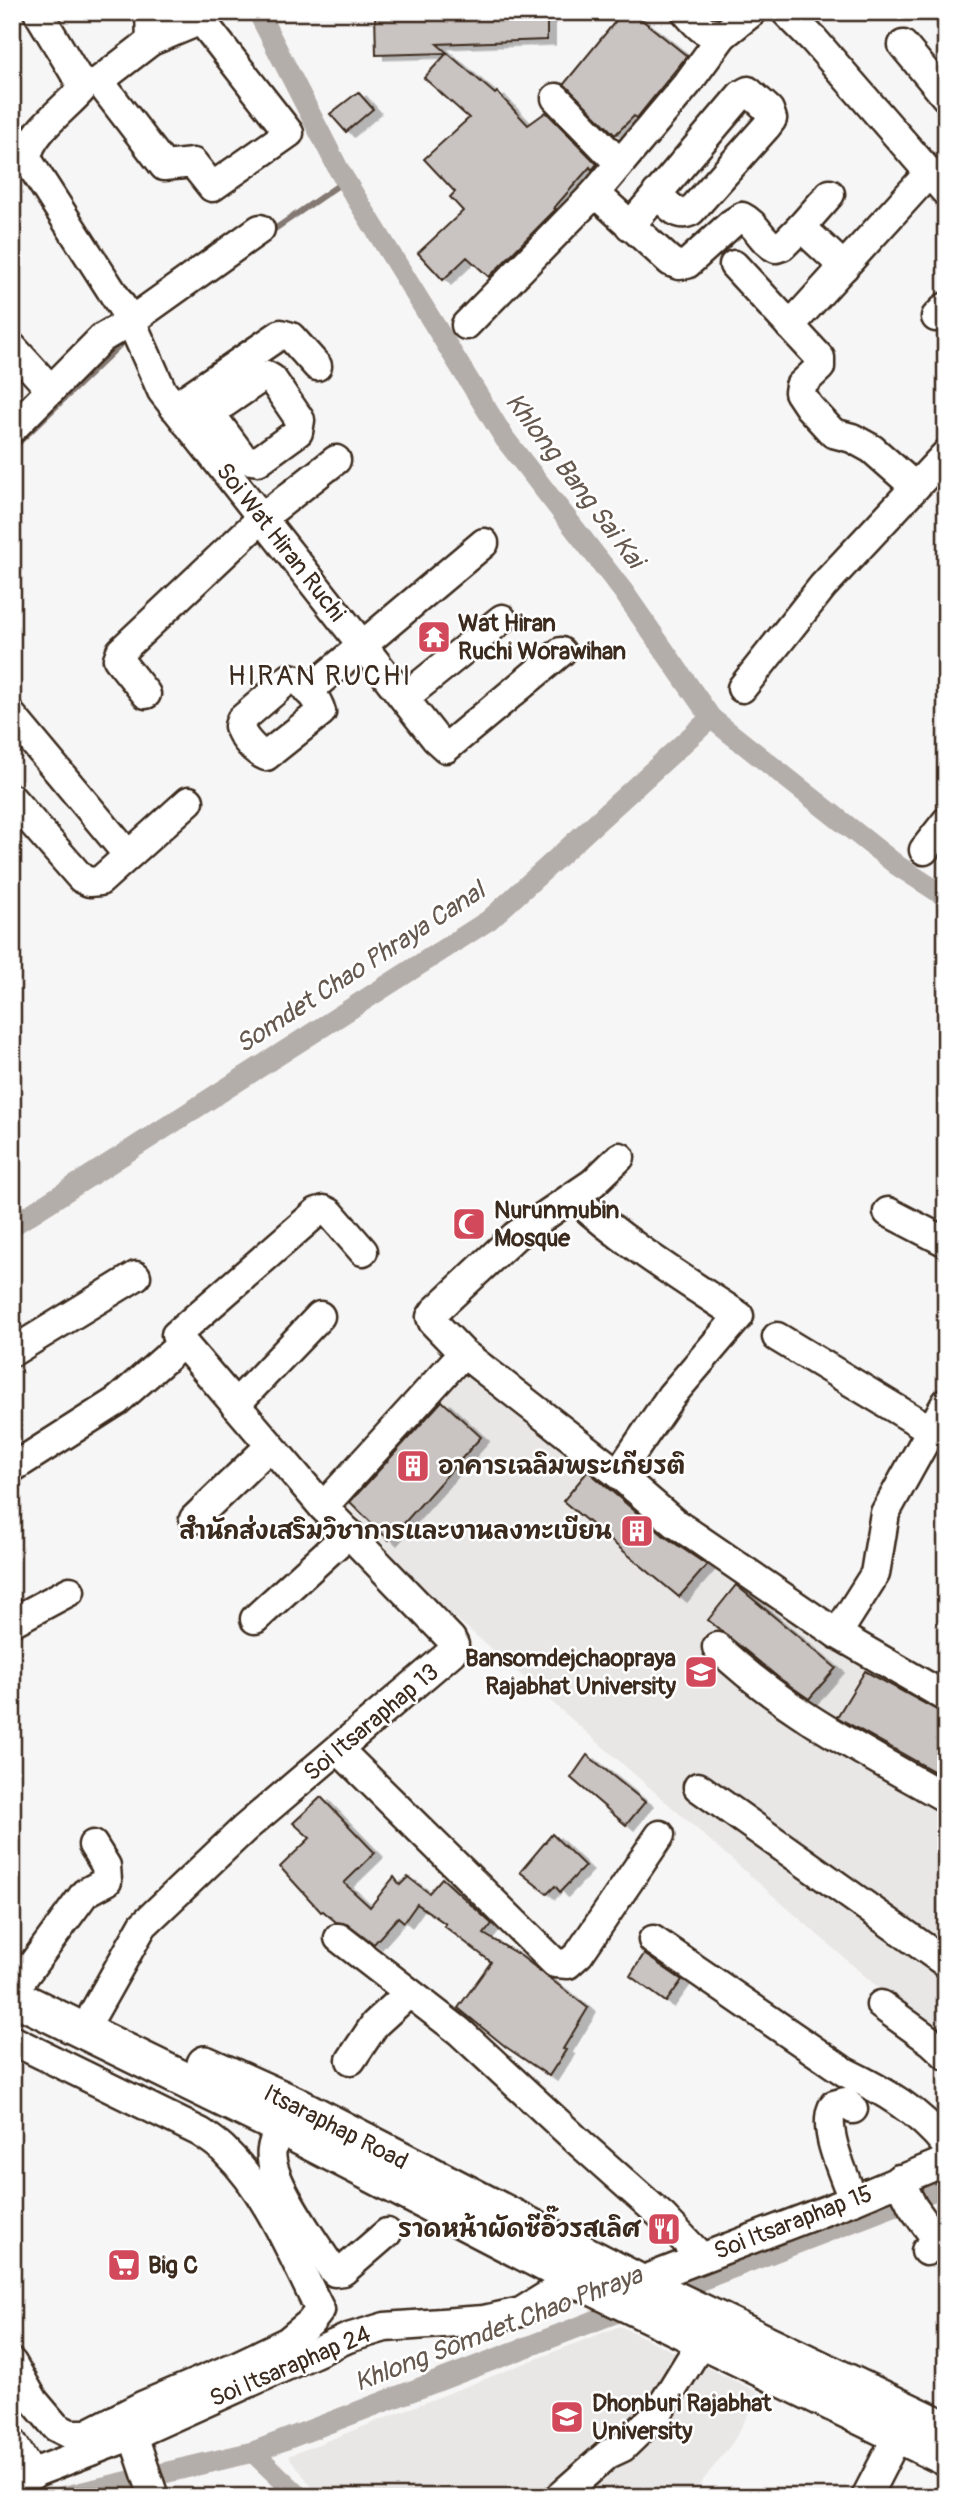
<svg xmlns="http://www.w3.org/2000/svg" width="958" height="2509" font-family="Pangolin,'Playpen Sans Thai',sans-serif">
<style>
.built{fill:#e9e7e6}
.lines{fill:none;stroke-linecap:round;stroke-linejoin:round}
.stream{stroke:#847972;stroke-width:6}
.canal{stroke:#b4aeaa;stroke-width:21}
.building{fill:#c9c3c1;stroke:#3b2a1e;stroke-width:2;filter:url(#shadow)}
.minor-casing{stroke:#3b2a1e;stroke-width:33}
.major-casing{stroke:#3b2a1e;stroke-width:40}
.minor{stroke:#fff;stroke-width:28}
.major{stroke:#fff;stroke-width:35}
.labels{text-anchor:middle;stroke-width:5;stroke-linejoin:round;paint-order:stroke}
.street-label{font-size:24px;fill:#3b2a1e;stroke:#fff}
.poi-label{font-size:24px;font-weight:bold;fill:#3b2a1e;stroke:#fff;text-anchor:start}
.water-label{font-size:26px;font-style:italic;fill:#65584f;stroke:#fff}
.quarter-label{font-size:28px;letter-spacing:2px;fill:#3b2a1e;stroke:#fff}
</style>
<defs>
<filter id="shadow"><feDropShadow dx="8" dy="4.5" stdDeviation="0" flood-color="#0004"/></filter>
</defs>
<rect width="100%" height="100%" fill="#f7f6f6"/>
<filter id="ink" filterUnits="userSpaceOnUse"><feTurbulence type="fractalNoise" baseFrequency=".0143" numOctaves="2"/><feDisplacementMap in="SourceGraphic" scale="14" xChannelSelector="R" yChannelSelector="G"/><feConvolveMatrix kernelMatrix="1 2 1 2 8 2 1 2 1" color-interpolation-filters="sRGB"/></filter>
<g filter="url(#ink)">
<!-- built -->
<g class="built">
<polygon points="467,1351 727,1567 946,1704 946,2047 434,1599 334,1492"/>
<polygon points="620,2326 760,2393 733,2442 690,2497 320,2497 288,2456"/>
</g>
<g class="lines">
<!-- stream -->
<g class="stream">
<polyline points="269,233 346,180"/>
<polyline points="12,449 126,339"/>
</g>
<!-- canal -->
<g class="canal">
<polyline points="258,12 340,172 505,439 623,591 711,718 898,866 946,897"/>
<polyline points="12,1226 489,920 711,718"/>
<polyline points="253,2452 300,2497"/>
<polyline points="62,2497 253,2452 946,2186"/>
</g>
</g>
<!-- building -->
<g class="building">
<polygon points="375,12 525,12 525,15 547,14 547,40 437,44 495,94 497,92 528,125 546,112 597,164 592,170 590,167 554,208 556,209 489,277 467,257 443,280 418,253 463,211 450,197 455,192 424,159 469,118 424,78 447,53 376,55"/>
<polygon points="623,12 632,12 687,56 637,118 634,116 615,135 564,84"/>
<polygon points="358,92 373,109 346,132 330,114"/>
<polygon points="442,1401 481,1437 389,1540 350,1502"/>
<polygon points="588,1471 664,1536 707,1565 679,1597 563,1501"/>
<polygon points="736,1585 836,1668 809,1699 779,1678 708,1620"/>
<polygon points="865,1671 946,1715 946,1778 837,1717"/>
<polygon points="587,1755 645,1802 626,1825 571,1778"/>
<polygon points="321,1797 375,1853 344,1883 370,1907 394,1877 400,1885 408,1877 429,1893 442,1878 492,1924 484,1934 521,1956 588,2008 563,2049 566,2050 549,2076 506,2047 458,2008 491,1962 444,1926 446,1924 417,1904 404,1922 398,1917 374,1944 349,1925 336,1922 323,1911 321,1912 280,1867 310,1838 293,1823"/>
<polygon points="552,1834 585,1866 560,1892 555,1886 547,1894 520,1872"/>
<polygon points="644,1954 682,1980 666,2002 630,1976"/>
</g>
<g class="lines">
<defs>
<g id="minor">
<path d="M38,12l42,70 2,7c-16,19 -54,45 -55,70l104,162 31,70 274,348 10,9 115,-96"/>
<polyline points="150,12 151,41"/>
<path d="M686,12c12,14 18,22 37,23l29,-23"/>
<polyline points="786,12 814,40 946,192"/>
<polygon points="201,20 289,133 212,187 193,163 164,166 99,81 151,41"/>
<polyline points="903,45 946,97"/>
<polyline points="556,98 619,163"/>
<path d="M595,193l76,69 8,3 8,-1 44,-40 11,-7c15,7 19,24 34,31l6,-2 19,-19 43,40"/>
<path d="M630,226l111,-131 7,-4 21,19 3,9 -6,8 -75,84c-14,8 -24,-8 -34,-18"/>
<polyline points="801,227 830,194"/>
<polyline points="734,265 820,358 820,367 800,386 799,392 809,407 833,433 852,438 872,449 914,486"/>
<polyline points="936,317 946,307"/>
<polyline points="466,325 595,193 687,84 723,35"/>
<polyline points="790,326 928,174"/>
<polyline points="12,347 51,390"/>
<polyline points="174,407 281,334 291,337 317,366"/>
<polyline points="186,422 210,413 261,378 267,376 272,379 300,420 298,432 258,461 244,459 210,413"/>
<polyline points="12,429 102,338 131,321 260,229"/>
<path d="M290,678c13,2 28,22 31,34l-55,44c-11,-4 -24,-19 -27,-30l2,-6z"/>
<polyline points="742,688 823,586 946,454"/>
<polyline points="308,691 484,543"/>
<polyline points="146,694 118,659 121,651 262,518 336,460"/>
<polyline points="404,698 502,619"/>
<polyline points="12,716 128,855"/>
<polyline points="12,799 81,878 89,882 100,881 189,801"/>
<polyline points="924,850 946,822"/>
<polyline points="620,1157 593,1183 515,1236 435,1311 431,1317 433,1322 463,1353 618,1474 675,1523 837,1634 946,1697"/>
<path d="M574,1197c50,46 109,82 165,119l-68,80 -53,78"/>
<polyline points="888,1212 946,1242"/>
<polyline points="777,1337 931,1430"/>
<polyline points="12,1352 136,1276"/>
<polyline points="235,1405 320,1316"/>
<polyline points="12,1468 117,1401 182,1344"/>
<polyline points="323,1507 463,1353"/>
<polyline points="194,1519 270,1446"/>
<polyline points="255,1619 349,1533"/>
<polyline points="12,1622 70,1591"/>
<polyline points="837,1634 875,1574 885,1513 946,1403"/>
<path d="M717,1647c66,64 150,106 229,151"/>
<polyline points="339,1750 555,1963 568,1964 579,1954 660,1835"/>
<polyline points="698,1787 946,1963"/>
<polyline points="339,1938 459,2031 581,2144 663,2217 701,2257"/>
<path d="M653,1940l192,132c39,19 74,39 101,73"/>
<polyline points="22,1979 85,1893 107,1881 106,1866 93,1845"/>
<polyline points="881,2005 932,2042 946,2055"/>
<polyline points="94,2012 143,1925 244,1829 452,1652 454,1645 451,1639 323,1507 176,1335 317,1212 324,1210 330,1213 363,1251"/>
<path d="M12,2040l188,92c9,6 19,12 26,20 43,42 67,105 94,158l-10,13 -23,19 -48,23 -97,41 -55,28h-17l-14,-7 -22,-26 -22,-38"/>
<polyline points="351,2060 375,2024 409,1993"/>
<path d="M291,2110c-7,12 -17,26 -19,39 -6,29 44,95 60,120l3,3 8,-1 44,-38"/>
<polyline points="899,2179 913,2207 934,2236 936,2242 926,2251"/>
<path d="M853,2200c-8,-24 -33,-73 -19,-95l11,-3 8,7"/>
<polyline points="639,2282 853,2200 946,2161"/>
<polyline points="133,2435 154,2497"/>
<polyline points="12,2442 32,2475"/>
<polyline points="12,2481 133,2435 348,2338 385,2327 484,2320 521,2312 563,2286 569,2276"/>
<polyline points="559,2497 608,2454 623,2447 657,2414 702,2341"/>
<polyline points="866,2497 898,2435"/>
</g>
<g id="major">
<polyline points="12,1996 281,2127 569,2276 946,2458"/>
<polyline points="205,2064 294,2104 639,2282 946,2429"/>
</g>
</defs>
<!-- minor casing -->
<use href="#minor" class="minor-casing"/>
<!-- major casing -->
<use href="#major" class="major-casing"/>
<!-- minor -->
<use href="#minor" class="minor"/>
<!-- major -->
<use href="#major" class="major"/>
</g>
</g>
<!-- icons -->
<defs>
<symbol id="temple-square" viewBox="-11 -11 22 22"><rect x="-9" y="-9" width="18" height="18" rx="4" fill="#d1495b" stroke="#fff"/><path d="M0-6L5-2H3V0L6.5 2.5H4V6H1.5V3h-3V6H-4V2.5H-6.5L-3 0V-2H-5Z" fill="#fff"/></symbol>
<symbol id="mosque-square" viewBox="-11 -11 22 22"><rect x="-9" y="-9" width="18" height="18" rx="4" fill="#d1495b" stroke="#fff"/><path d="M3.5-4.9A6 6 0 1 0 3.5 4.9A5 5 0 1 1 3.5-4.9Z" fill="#fff"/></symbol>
<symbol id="building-square" viewBox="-11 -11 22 22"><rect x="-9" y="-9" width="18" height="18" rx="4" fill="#d1495b" stroke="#fff"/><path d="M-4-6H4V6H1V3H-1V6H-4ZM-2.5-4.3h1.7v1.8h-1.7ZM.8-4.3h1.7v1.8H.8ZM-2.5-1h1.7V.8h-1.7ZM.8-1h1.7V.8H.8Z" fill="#fff"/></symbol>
<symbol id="university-square" viewBox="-11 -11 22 22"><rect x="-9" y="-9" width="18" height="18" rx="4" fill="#d1495b" stroke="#fff"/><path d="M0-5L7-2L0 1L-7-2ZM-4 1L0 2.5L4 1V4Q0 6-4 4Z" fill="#fff"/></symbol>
<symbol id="restaurant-square" viewBox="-11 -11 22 22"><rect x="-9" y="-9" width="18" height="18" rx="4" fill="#d1495b" stroke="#fff"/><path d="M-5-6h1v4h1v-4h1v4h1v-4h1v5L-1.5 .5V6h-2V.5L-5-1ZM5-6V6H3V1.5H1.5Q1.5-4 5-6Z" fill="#fff"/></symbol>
<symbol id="supermarket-square" viewBox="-11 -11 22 22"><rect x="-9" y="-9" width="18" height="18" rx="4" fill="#d1495b" stroke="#fff"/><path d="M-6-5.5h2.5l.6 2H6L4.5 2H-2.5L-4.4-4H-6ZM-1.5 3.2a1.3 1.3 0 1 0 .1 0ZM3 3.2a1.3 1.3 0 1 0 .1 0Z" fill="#fff"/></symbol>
</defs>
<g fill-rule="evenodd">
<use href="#temple-square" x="415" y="618" width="38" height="38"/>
<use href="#mosque-square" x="450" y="1205" width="38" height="38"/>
<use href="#building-square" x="394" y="1447" width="38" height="38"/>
<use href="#building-square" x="618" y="1512" width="38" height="38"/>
<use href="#university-square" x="682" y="1653" width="38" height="38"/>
<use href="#restaurant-square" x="645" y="2210" width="38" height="38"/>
<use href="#supermarket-square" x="105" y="2246" width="38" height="38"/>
<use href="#university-square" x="548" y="2398" width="38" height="38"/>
</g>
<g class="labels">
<!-- street labels -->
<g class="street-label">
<text transform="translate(281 542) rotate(52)" y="8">Soi Wat Hiran Ruchi</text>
<text transform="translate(371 1722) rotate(-40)" y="8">Soi Itsaraphap 13</text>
<text transform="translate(336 2127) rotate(27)" y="8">Itsaraphap Road</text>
<text transform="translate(793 2222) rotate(-21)" y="8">Soi Itsaraphap 15</text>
<text transform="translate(290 2366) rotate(-23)" y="8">Soi Itsaraphap 24</text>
</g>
<!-- poi labels -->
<g class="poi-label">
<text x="458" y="631">Wat Hiran<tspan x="458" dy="28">Ruchi Worawihan</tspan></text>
<text x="494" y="1218">Nurunmubin<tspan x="494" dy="28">Mosque</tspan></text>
<text x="438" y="1474">อาคารเฉลิมพระเกียรติ</text>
<text x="612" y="1539" text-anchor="end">สำนักส่งเสริมวิชาการและงานลงทะเบียน</text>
<text x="676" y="1666" text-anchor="end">Bansomdejchaopraya<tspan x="676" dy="28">Rajabhat University</tspan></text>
<text x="640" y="2237" text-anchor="end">ราดหน้าผัดซีอิ๊วรสเลิศ</text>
<text x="148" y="2273">Big C</text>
<text x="592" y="2411">Dhonburi Rajabhat<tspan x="592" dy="28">University</tspan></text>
</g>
<!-- water labels -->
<g class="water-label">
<text transform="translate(575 480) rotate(53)" y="9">Khlong Bang Sai Kai</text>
<text transform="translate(360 967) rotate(-33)" y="9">Somdet Chao Phraya Canal</text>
<text transform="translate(498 2328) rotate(-21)" y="9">Khlong Somdet Chao Phraya</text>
</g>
<!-- quarter labels -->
<g class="quarter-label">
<text x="320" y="685">HIRAN RUCHI</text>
</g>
</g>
<!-- margin -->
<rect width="958" height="2509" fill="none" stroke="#fff" stroke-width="42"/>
<rect x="21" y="21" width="916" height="2467" fill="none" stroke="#3b2a1e" stroke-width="2.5" filter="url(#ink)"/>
</svg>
